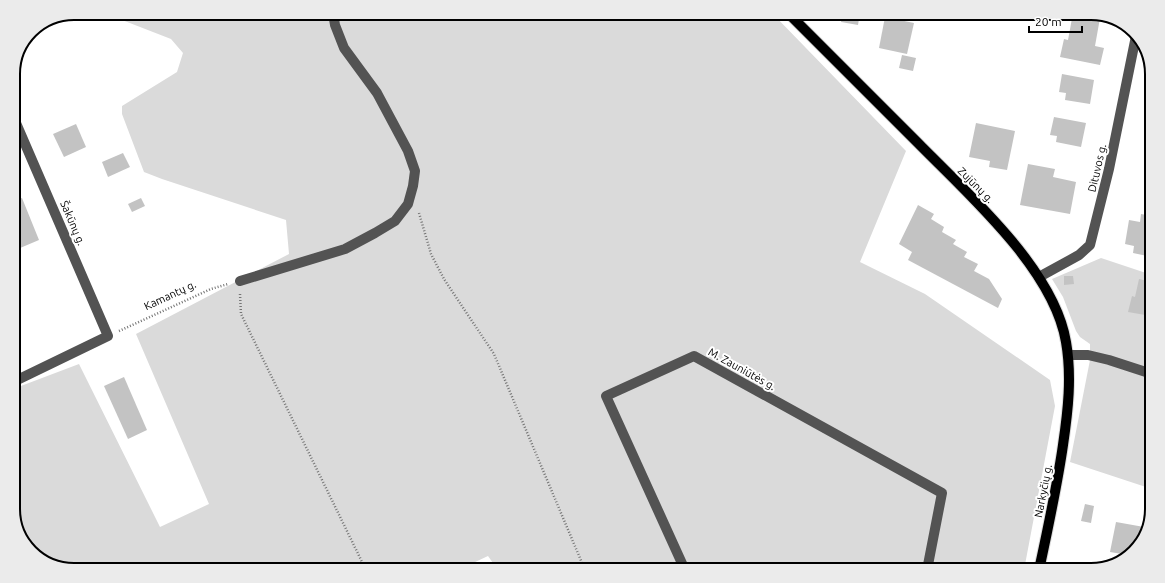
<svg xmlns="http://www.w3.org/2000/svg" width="1165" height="583" font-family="Ubuntu,sans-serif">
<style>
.green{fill:#dadada}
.building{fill:#c3c3c3}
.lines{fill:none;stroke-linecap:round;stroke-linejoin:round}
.major-casing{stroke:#dbdbdb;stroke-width:12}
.path{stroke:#757575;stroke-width:2.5;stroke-dasharray:1 2;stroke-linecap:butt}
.minor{stroke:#535353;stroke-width:10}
.major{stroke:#000;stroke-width:10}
.labels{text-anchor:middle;stroke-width:4;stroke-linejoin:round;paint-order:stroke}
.street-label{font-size:11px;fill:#000;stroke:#fff}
.rim{fill:none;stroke:#000;stroke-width:2}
</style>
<rect width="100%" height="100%" fill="#fff"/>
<!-- green -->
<g class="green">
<polygon points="104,13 772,13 906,151 860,262 925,294 1050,380 1055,406 1024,570 498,570 488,556 458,570 74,570 47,564 23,543 13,513 13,389 79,364 160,527 209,504 136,334 289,254 286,220 162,179 144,172 122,114 122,106 177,72 183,53 171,39"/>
<polygon points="1101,258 1152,275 1152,489 1070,462 1090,360 1090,344 1080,337 1076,331 1063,297 1052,279"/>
</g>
<!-- building -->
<g class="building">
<polygon points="843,13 860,13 858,25 841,22"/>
<polygon points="1073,13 1100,18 1095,46 1104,48 1100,65 1060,57 1064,39 1068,40"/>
<polygon points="885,17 914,23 907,54 879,48"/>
<polygon points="902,55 916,58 913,71 899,68"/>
<polygon points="14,69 18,80 13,82 13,71"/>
<polygon points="1062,74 1094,80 1090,104 1065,100 1066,93 1059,92"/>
<polygon points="1054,117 1086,123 1081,147 1056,142 1057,136 1050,135"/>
<polygon points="976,123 1015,131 1007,170 989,167 990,161 969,157"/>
<polygon points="76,124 86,147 64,157 53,134"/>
<polygon points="1152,135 1152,152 1146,150"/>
<polygon points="123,153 130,167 108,177 102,162"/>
<polygon points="1028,164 1055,169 1053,177 1076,182 1070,214 1020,205"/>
<polygon points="22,198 39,240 13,251 13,232 17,230 13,219 13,201"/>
<polygon points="141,198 145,206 132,212 128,204"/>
<polygon points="918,205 934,214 931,219 944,227 942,232 956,240 953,244 967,252 964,257 978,264 974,271 989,279 1002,299 998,308 908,260 912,252 899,244"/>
<polygon points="1141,214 1152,216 1152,257 1133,253 1134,246 1125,244 1129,220 1140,222"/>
<polygon points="1064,276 1073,276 1074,284 1064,285"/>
<polygon points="1139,279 1152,282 1152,310 1151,316 1128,312 1132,296 1135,297"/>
<polygon points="124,377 147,430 128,439 104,386"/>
<polygon points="1085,504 1094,506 1091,523 1081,521"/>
<polygon points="1116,522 1144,527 1144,524 1148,524 1146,536 1128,555 1110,552"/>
</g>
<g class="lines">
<defs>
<path id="major" d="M788,13c43,43 87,87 130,130 50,51 136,126 148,199 6,34 2,69 -3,103 -6,42 -15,83 -24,125"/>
</defs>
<!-- major casing -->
<use href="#major" class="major-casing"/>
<!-- path -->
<g class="path">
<polyline points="419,213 431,254 444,279 494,354 585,570"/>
<polyline points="240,294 241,314 366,570"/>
<polyline points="119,331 211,289 228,284"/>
</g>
<!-- minor -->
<g class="minor">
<polyline points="13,124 16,123 108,336 13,382"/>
<polyline points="1039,277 1079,255 1090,245 1109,169 1136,36"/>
<polyline points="240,281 345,249 375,233 395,221 408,204 413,186 415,171 408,151 377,93 344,48 335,25 333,13"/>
<polyline points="1068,355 1088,355 1109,360 1152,374"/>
<polyline points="685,570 606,396 694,356 942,493 927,570"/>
</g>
<!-- major -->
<use href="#major" class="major"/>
</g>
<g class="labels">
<!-- street labels -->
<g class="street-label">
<text transform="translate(1097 168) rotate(-77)" y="4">Dituvos g.</text>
<text transform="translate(976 185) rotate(45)" y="4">Zujūnų g.</text>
<text transform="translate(73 223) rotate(67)" y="4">Šakūnų g.</text>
<text transform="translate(170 295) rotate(-25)" y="4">Kamantų g.</text>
<text transform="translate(742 369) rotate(29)" y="4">M. Zauniūtės g.</text>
<text transform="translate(1043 491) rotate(-79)" y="4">Narkyčių g.</text>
</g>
</g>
<!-- crop -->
<path d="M0 0H1165V583H0ZM74 20H1091A54 54 0 0 1 1145 74V509A54 54 0 0 1 1091 563H74A54 54 0 0 1 20 509V74A54 54 0 0 1 74 20Z" fill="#ebebeb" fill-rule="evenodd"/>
<path class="rim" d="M74 20H1091A54 54 0 0 1 1145 74V509A54 54 0 0 1 1091 563H74A54 54 0 0 1 20 509V74A54 54 0 0 1 74 20Z"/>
<!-- scale -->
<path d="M1029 26v6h53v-6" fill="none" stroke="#000000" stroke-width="2"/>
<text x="1035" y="26" font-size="12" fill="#000000" stroke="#ffffff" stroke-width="3" paint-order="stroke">20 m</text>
</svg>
